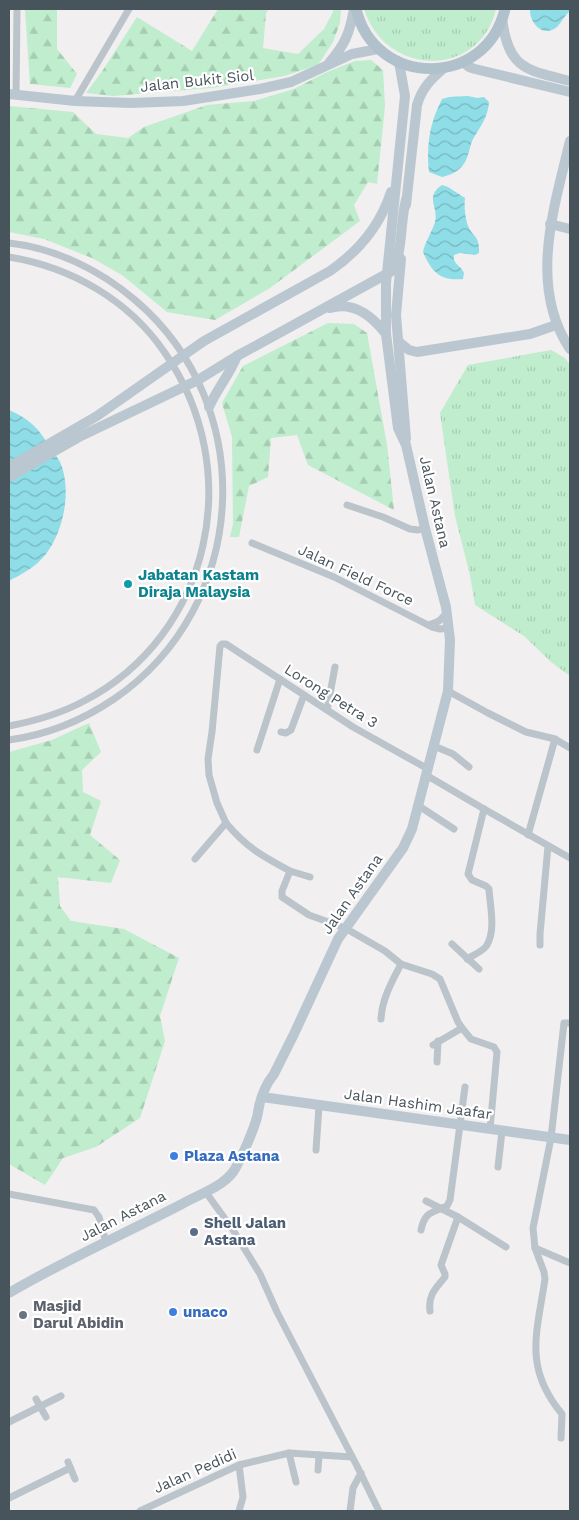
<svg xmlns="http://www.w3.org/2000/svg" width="579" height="1520" font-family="'Work Sans',sans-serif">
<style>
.grass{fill:url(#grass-tufts)}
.forest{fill:url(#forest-firs)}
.water{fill:url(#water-waves)}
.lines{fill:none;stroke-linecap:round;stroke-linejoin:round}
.street{stroke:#bbc4cb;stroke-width:7}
.secondary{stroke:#bbc7d0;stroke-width:10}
.primary{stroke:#b0c1cc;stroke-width:11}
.culture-dot{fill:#0f9aa8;stroke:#fff;stroke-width:2}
.shop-dot{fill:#3f7fe0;stroke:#fff;stroke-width:2}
.service-dot{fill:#5c6f8a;stroke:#fff;stroke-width:2}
.worship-dot{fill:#6b7280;stroke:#fff;stroke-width:2}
.labels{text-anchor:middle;stroke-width:4.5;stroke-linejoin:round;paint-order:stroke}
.street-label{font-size:15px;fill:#48545b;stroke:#fff}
.culture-label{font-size:15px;font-weight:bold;fill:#0d838f;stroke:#fff;text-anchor:start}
.shop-label{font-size:15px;font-weight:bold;fill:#366cbe;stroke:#fff;text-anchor:start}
.service-label{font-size:15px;font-weight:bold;fill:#4e5e75;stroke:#fff;text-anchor:start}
.worship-label{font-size:15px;font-weight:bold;fill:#5b616d;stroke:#fff;text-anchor:start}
</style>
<defs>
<pattern id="grass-tufts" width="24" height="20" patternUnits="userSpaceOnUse" patternTransform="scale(1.25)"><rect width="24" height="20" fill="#bfedcd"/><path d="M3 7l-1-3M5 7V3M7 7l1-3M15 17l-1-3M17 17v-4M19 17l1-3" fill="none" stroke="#a6cdb2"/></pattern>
<pattern id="forest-firs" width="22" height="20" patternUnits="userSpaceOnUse" patternTransform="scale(1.25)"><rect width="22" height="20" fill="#bfedcd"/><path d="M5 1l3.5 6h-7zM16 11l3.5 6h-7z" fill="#a6cdb2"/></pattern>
<pattern id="water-waves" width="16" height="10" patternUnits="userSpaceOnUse" patternTransform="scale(1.25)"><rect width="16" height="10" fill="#8fdde7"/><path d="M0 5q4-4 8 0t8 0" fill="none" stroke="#77b6be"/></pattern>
</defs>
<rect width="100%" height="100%" fill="#f1efef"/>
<!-- grass -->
<g class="grass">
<path d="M364,9h132c-16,69 -110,69 -132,0z"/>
<polygon points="551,350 565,358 570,365 570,676 551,662 524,636 475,605 470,575 455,516 440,413 468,365"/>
</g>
<!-- forest -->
<g class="forest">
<polygon points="25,9 57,9 57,49 77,74 70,88 30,84"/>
<polygon points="218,9 269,9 266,13 263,48 298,54 324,29 333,12 333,9 341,9 340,23 333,42 318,65 284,76 211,88 113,96 86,93 103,70 137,17 192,51"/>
<polygon points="371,60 383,70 385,106 377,184 368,182 354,205 360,221 270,288 215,320 167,312 122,275 92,258 44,239 9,232 9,106 73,112 96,134 128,138 144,127 207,105 254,101 294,89 325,73 355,61"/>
<polygon points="328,323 354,324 367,333 387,445 394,510 308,465 297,435 271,438 268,477 249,486 239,537 230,537 233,524 232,437 222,403 243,366"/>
<polygon points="89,723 101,752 82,770 83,792 101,801 90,835 120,860 111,883 58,877 60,906 71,921 124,929 179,958 160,1016 165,1041 140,1118 96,1147 63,1158 45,1185 9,1164 9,752 52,740"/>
</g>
<!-- water -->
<g class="water">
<path d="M530,9h40v2c-6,5 -8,11 -13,16 -14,12 -28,-5 -27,-18z"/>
<path d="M468,96l9,2 7,-1 5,5c-1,15 -9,25 -16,37 -4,8 -4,19 -10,26 -5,7 -13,10 -21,12l-13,-5c-2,-17 -1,-35 4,-51 2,-8 6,-15 9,-22l7,-2z"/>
<path d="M442,185l6,2 17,11c-1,8 0,17 2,25 4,14 13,11 12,30l-4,2 -15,-2 -6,2c-2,9 7,10 10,18l-1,6c-22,2 -31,-6 -40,-27 2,-10 9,-20 12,-30 4,-15 -11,-25 7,-37z"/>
<path d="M9,410c21,9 29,18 41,37 4,6 10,13 12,20 9,28 1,64 -16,87 -10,13 -24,20 -37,27z"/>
</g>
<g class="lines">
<!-- street -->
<g class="street">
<polyline points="16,95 17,9"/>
<polyline points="75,101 129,9"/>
<path d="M9,243c46,5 91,27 126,57 125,106 115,306 -21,399 -31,21 -68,36 -105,41"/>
<path d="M9,257c62,10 120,43 156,96 81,117 47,281 -81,348 -24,13 -49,20 -75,25"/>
<polyline points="347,505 383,517 410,529 418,530 425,528"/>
<polyline points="252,543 334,577 432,627 440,629 449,628"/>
<polyline points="429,625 439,621 447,613"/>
<polyline points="448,691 488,713 526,732 555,739 570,748"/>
<polyline points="327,710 335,667"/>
<polyline points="281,732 286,733 291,730 304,695"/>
<polyline points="434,746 453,754 469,767"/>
<polyline points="257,750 280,679"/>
<polyline points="426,775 484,809 570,858"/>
<polyline points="419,806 454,829"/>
<polyline points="226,823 217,803 209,775 208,759 212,732 220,646 222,644 226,644 353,727 428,769"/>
<polyline points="528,835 555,739"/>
<path d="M195,859l31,-36c20,24 36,33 64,48l-8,20v6l27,18 36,13 40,23 16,13 31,10 8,5 18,43 4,6 9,11 23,8 3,5 -7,77"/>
<polyline points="290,871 310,877"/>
<polyline points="452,944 479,969"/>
<polyline points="540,945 540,934 548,846"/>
<path d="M467,959c6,-4 17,-8 20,-14 9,-16 3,-39 2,-56l-3,-3 -14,-6 -4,-6 16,-65"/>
<path d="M381,1019c1,-20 11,-38 20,-55"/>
<polyline points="433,1045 462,1028"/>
<polyline points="437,1062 438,1041"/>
<polyline points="316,1150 319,1106"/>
<polyline points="498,1167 502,1131"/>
<polyline points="205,1191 233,1230 260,1274 277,1312 357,1466 379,1511"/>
<polyline points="9,1194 94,1210 99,1217 106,1242"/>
<polyline points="426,1201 458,1217 506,1247"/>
<path d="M421,1230c4,-19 11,-17 26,-24l3,-6 15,-113"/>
<polyline points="535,1248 570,1263"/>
<path d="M430,1311c-2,-16 5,-22 15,-34v-3l-4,-9 17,-48"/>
<polyline points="36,1399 46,1417"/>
<polyline points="9,1422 61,1396"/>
<path d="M561,1438l1,-24c-39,-47 -25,-81 -17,-135l-1,-7 -9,-24 -2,-20 18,-90 13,-115h6"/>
<polyline points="289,1453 296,1482"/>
<polyline points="68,1462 75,1479"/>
<polyline points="318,1470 319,1455"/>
<polyline points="9,1498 70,1468"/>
<polyline points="140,1511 239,1465 289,1453 352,1457"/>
<polyline points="239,1511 243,1497 239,1465"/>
<polyline points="350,1511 353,1488 361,1473"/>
</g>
<!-- secondary -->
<g class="secondary">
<path d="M502,18c6,51 24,52 68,63"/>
<polyline points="463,62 469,67 475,69 570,92"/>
<path d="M329,63c16,-18 21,-31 25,-54"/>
<polyline points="9,94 75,101 131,103 183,101 260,89 291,82 352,54 378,49"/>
<path d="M570,141c-16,67 -42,145 0,208"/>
<path d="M406,205l11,-100c5,-17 14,-26 27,-37"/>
<polyline points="550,224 570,229"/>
<polyline points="401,259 396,315 406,439"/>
<path d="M330,308c24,-7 42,8 56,26"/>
<polyline points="398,341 409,350 417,352 530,334 556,325"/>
<path d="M209,407c8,-18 21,-33 28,-51"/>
<path d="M9,467l88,-51 107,-75 126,-70c29,-20 50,-45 61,-79"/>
<path d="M9,477l72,-41 117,-56 39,-24 155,-85c11,-16 8,-51 14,-71"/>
<polyline points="262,1097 570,1140"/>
<path d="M9,1293c56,-33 115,-59 173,-89 16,-9 40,-17 51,-32 7,-10 24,-49 25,-60 2,-13 8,-28 16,-38l20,-40 44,-95 65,-91 9,-19 36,-138 2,-51 -4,-33 -21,-79 -19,-83 -8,-17 -12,-94v-51l19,-187 -6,-34"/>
</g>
<!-- primary -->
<path class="primary" d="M356,9c19,79 130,80 149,0"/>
</g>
<!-- markers -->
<circle class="culture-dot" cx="128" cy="584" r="5"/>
<g class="shop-dot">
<circle cx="174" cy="1156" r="5"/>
<circle cx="173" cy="1312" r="5"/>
</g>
<circle class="service-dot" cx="194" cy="1232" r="5"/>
<circle class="worship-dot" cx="23" cy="1315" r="5"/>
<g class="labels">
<!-- street labels -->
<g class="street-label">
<text transform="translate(197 81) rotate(-6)" y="5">Jalan Bukit Siol</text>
<text transform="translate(435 502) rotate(77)" y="5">Jalan Astana</text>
<text transform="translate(356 575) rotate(25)" y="5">Jalan Field Force</text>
<text transform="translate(331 696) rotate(32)" y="5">Lorong Petra 3</text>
<text transform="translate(352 894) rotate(-55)" y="5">Jalan Astana</text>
<text transform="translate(418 1104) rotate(8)" y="5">Jalan Hashim Jaafar</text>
<text transform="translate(123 1216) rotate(-27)" y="5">Jalan Astana</text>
<text transform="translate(195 1471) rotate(-24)" y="5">Jalan Pedidi</text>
</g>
<!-- culture labels -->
<g class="culture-label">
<text x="138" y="580">Jabatan Kastam<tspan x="138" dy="17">Diraja Malaysia</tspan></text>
</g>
<!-- shop labels -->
<g class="shop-label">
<text x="184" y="1161">Plaza Astana</text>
<text x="183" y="1317">unaco</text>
</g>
<!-- service labels -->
<g class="service-label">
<text x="204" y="1228">Shell Jalan<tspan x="204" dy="17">Astana</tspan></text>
</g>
<!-- worship labels -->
<g class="worship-label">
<text x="33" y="1311">Masjid<tspan x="33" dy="17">Darul Abidin</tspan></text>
</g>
</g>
<!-- border -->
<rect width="579" height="1520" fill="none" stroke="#48545b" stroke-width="20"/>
</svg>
